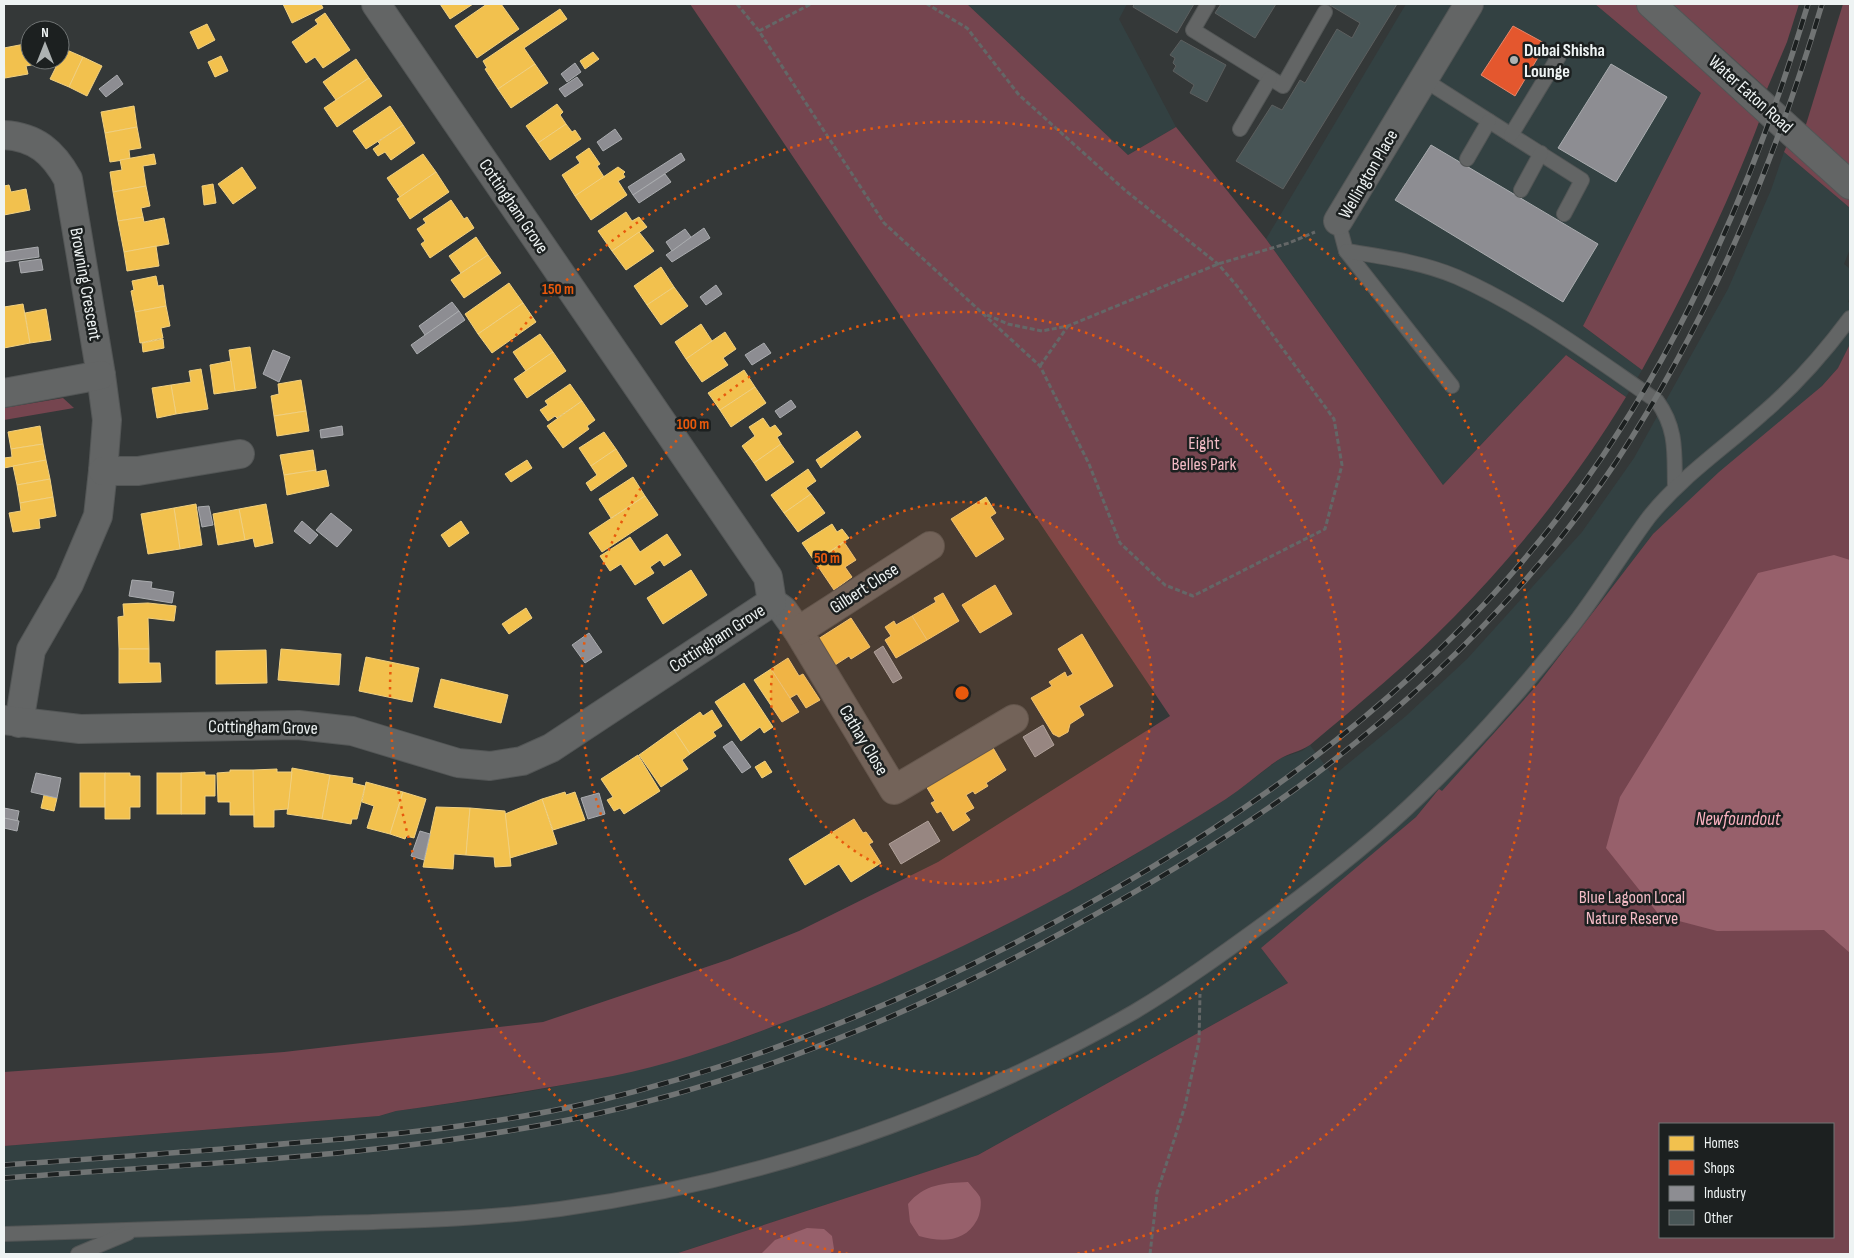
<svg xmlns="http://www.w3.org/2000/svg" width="1854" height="1258" font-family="'Sofia Sans Condensed',sans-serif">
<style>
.built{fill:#334142}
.green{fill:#75454f;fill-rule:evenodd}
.water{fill:#97606b}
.homes{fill:#f2c14e;stroke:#f1d080}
.shops{fill:#e4572e;stroke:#e78669}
.industry{fill:#8d8d92;stroke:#aaacaf}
.building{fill:#485556;stroke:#5c5f5f}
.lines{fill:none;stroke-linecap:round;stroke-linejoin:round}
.lane-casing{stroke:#535656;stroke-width:16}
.street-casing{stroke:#535656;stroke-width:30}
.secondary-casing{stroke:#535656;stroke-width:30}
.path{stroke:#646767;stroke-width:3;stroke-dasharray:5 2.5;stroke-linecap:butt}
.lane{stroke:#636565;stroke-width:14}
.street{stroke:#636565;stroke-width:28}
.secondary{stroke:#636565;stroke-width:28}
.rail-casing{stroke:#717474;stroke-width:5.5}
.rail{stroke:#1c2020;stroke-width:4;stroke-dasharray:11;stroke-linecap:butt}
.ring{fill:none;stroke:#e8590c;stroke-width:2.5;stroke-dasharray:2.5 5}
.poi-dot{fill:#adb2b2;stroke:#1c2020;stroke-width:2}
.labels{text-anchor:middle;stroke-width:5;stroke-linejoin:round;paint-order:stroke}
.poi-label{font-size:18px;font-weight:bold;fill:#eef3f3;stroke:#1c2020;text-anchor:start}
.street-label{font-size:18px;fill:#eef3f3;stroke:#1c2020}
.park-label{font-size:18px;fill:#f4bcc6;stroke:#1c2020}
.water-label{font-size:19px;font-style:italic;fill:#fcb2c0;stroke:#1c2020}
.centre{fill:#e8590c;stroke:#1c2020;stroke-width:2.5}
.ring-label{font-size:15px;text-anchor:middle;font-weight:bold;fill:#e8590c;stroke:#1c2020;stroke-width:5;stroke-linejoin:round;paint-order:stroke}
</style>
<rect width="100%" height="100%" fill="#343838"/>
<!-- built -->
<g class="built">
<polygon points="967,4 1127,4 1119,19 1176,127 1128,155"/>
<polygon points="1406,4 1595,4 1701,93 1583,326 1642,370 1626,397 1566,355 1443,485 1266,239"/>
<polygon points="1784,152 1850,208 1850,249 1844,264 1850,269 1850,297 1848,302 1850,303 1850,344 1838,368 1822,386 1653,534 1538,684 1442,792 1438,790 1416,817 1262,949 1288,983 978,1155 675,1254 4,1254 4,1146 379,1116 396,1111 504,1096 612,1076 678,1058 738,1040 845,999 984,936 1106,872 1229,797 1281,758 1302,751 1310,745 1333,776 1406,716 1467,659 1582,532 1634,458 1728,289 1771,190"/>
</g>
<!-- green -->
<g class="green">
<path d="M690,4h277l161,151 48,-28 90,112 177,246 123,-130 60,42c-48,79 -107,154 -172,220 -45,46 -95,87 -144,128 -10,7 -22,8 -32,15 -18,12 -34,27 -52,39 -139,88 -286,165 -441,223 -55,21 -113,42 -172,54 -71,13 -144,25 -217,35l-17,5 -375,30v-74l280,-20 259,-30 187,-63 69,-28 139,-69 232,-146z"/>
<path d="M1595,4h40l127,110c-33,89 -74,173 -120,256l-59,-44 118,-233z"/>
<polygon points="1672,4 1799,4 1787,42 1767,89"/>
<polygon points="1843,4 1850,4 1850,169 1804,131"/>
<polygon points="1790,138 1850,195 1850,208 1784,152"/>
<path d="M1850,344v910h-1175l303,-99 310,-172 -27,-35 155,-131 23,-28 3,2 96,-107 115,-150 66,-62 103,-86 16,-18zM1660,1124h173v113h-173z"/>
<polygon points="63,398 74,408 4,420 4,408"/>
</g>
<!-- water -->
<g class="water">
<polygon points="1834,555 1850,560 1850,953 1824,930 1717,931 1660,916 1606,848 1620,797 1758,573"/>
<path d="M968,1182c3,4 9,10 12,15 2,6 0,18 -3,23 -12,23 -36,22 -58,16l-9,-14 -2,-18c16,-20 36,-21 60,-22z"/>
<polygon points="807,1228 824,1229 832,1236 834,1249 830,1254 761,1254 775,1240"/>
</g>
<!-- homes -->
<g class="homes">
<polygon points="283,4 321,4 323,8 292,23"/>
<polygon points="440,4 473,4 450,19"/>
<polygon points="487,4 501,4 519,29 477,58 455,26"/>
<polygon points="560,9 567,19 524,48 535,64 498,89 485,69 487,68 483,61"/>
<polygon points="325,13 350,50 323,68 315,57 306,63 292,42 318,24 315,20"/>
<polygon points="207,24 215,40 198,49 190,32"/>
<polygon points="30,43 30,60 41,60 42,63 26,66 28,74 5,78 4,48"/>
<polygon points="60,47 83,57 69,87 50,79 56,67 47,63 48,60 60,60"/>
<polygon points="593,52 599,59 585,69 580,61"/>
<polygon points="221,56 228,71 215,77 208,62"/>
<polygon points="83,57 102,66 87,96 69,87"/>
<polygon points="356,59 369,78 336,100 323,82"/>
<polygon points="535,64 548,83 511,108 498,89"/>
<polygon points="369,78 382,96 337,127 324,108"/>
<polygon points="557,104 563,112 560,115 566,124 538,143 526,126"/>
<polygon points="134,106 137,127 105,133 101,112"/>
<polygon points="390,106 403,125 366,149 353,131"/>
<polygon points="566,124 572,132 575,130 581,139 550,160 538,143"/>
<polygon points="403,125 415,143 391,160 385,152 378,156 373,149 380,144 378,142"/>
<polygon points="137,127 141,148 129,150 130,159 110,162 105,133"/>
<polygon points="589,148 600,164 597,166 604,177 575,196 562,175 580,163 576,157"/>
<polygon points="154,154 156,164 143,166 146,186 113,192 110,172 122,170 120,160"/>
<polygon points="423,154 436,172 400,197 387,178"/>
<polygon points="242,167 256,188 233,204 218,184"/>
<polygon points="618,167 625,172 623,174 625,177 618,181 627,195 591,220 575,196"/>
<polygon points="436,172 449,192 410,219 397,199"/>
<polygon points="213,184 216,203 204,205 202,186"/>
<polygon points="9,185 11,192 26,189 30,210 4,215 4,186"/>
<polygon points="146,186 150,206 141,208 143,217 118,221 113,192"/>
<polygon points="451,200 464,219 467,217 474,228 430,258 421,244 425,241 417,229 426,223 423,219"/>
<polygon points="626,212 632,221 639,217 647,227 612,251 598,231"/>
<polygon points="143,217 144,222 164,218 169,244 124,252 118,221"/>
<polygon points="639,232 654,251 626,270 612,251"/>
<polygon points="476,237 488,255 461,273 449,256"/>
<polygon points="156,246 159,266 127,271 124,252"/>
<polygon points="488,255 501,273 464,298 451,280"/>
<polygon points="661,267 674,287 647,305 634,286"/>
<polygon points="156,276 158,286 163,285 166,306 135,312 131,291 134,290 132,281"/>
<polygon points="509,283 523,303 478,334 465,314"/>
<polygon points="674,287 688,306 661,325 647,305"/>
<polygon points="523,303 536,322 492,353 478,334"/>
<polygon points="23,304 30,343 4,348 4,307"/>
<polygon points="166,306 170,326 161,328 163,338 140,343 135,312"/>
<polygon points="46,309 51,340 30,343 25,313"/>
<polygon points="701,324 712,341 686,359 675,342"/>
<polygon points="725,332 736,349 723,358 728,365 702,382 686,359"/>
<polygon points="540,334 553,352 526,371 513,352"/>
<polygon points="163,339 164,348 143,352 142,343"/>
<polygon points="250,347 256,388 235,391 229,350"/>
<polygon points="553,352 566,371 527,398 514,379"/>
<polygon points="231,361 235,391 214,394 210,365"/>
<polygon points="201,369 208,409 176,414 171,385 191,382 189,371"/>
<polygon points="744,370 755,387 720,410 708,393"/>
<polygon points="301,380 306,411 274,416 271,396 279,394 278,384"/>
<polygon points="570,384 582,401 557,418 555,416 548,421 540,410 548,405 545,401"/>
<polygon points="171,385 176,414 157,418 152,388"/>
<polygon points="755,387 766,403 731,427 720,410"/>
<polygon points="582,401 595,420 587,426 589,429 563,448 547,426"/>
<polygon points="306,411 309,431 277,436 274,416"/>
<polygon points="763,418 770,428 775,425 782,434 777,437 781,444 754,463 742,446 755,436 749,427"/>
<polygon points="40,426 43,444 11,449 8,432"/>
<polygon points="857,431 861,437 821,468 816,460"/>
<polygon points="604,432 616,449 591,466 579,448"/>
<polygon points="43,444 46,460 4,468 4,458 12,457 11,449"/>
<polygon points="781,444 794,462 766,481 754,463"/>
<polygon points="616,449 627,466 591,491 586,483 597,475 591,466"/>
<polygon points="313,450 316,470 284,475 280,455"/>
<polygon points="46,460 50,479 17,485 13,466"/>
<polygon points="527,460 532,468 511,482 505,474"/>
<polygon points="808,469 816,481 806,488 811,494 784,513 771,495"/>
<polygon points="316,470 316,472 326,470 329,486 287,495 284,475"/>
<polygon points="633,477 645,496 611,518 599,499"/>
<polygon points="50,479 53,497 20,503 17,485"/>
<polygon points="811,494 825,513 798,532 784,513"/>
<polygon points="645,496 658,515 602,552 589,533"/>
<polygon points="53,497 56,516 39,519 40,528 13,532 9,513 21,511 20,503"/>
<polygon points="986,497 996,513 990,517 1004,539 976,557 951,519"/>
<polygon points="196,504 202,545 180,549 174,508"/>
<polygon points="266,504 273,543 255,547 253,538 245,540 239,509"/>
<polygon points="174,508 180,549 148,554 141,514"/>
<polygon points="239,509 245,540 218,545 213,514"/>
<polygon points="461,521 469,533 449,547 441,535"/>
<polygon points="832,524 837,532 842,529 849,538 815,562 802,543"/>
<polygon points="667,534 681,555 664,566 660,560 650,567 654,573 635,585 621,564 610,571 600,556 630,537 640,552"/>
<polygon points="844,542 856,560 845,567 852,577 834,590 815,562"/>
<polygon points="691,570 707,595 663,624 647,598"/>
<polygon points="995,585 1012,614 980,633 962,605"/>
<polygon points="943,593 959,621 927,640 912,616 936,602 934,598"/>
<polygon points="148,603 176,606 174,621 148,618 149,649 119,649 118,617 124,616 123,604"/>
<polygon points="526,608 532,618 509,634 502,624"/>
<polygon points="912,616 927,640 896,658 885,640 891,636 885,627 894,621 896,625"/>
<polygon points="851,618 870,647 851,659 849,656 835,665 818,639"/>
<polygon points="1082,634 1113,686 1079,706 1084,715 1070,724 1068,732 1059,737 1053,734 1031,698 1052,686 1049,682 1065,672 1067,677 1073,674 1058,649"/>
<polygon points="119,649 149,649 149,663 160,663 161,682 119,683"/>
<polygon points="281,649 341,654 339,685 278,680"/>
<polygon points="266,650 267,683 216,684 216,651"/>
<polygon points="366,657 419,668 412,702 359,691"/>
<polygon points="788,658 799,676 803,674 820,700 806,708 797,694 790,698 771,669"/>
<polygon points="771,669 799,712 782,722 754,680"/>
<polygon points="441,679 508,695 501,723 434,707"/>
<polygon points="744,683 773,727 764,733 760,727 741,741 715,702"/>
<polygon points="712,710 722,726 713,732 716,736 690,754 674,730 700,712 703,716"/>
<polygon points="674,730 690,754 682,760 688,769 661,787 639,755"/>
<polygon points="992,746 1006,770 986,783 988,786 975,794 973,791 966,795 974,808 965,813 970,820 953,831 941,811 937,813 931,803 935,801 926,786"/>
<polygon points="638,755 660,791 624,814 620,808 614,811 607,800 613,797 601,779"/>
<polygon points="765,761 772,772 762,778 755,767"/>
<polygon points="292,768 330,775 322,819 287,814"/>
<polygon points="277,769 277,772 292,772 288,809 274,810 274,827 254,827 253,770"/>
<polygon points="230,770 253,770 254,815 230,815 230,802 218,802 217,773 230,772"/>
<polygon points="205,772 205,775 215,775 215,796 205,796 205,814 181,814 181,773"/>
<rect x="80" y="773" width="25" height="34"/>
<polygon points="105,773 130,773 130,776 140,776 140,807 130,807 130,819 105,819"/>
<rect x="157" y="773" width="24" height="41"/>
<polygon points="330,775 353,778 352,783 365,786 357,819 352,819 351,824 322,819"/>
<polygon points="366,782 403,792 390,834 367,828 374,806 362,802"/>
<polygon points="403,792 426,799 414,838 406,836 405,839 390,834"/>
<polygon points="565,792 566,795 575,792 585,820 553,830 542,799"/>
<polygon points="44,795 57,798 54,811 41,808"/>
<polygon points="542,799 557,844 510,858 505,814"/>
<polygon points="436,807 470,808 466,855 454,854 453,869 423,867"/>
<polygon points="470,808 505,811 511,866 495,867 494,857 466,855"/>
<polygon points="854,819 863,833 866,832 873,842 869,844 881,863 851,882 839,864 805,885 789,859"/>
</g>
<!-- shops -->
<polygon class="shops" points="1513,26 1546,44 1515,96 1481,75"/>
<!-- industry -->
<g class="industry">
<polygon points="575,63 581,72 567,82 561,74"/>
<polygon points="1611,64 1667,97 1616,182 1558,148"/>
<polygon points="117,75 123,84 106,97 99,89"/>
<polygon points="577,77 583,85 565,97 559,89"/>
<polygon points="615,129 622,139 603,151 597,142"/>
<polygon points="1431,145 1598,244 1563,302 1395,200"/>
<polygon points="681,153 685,160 633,195 628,187"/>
<polygon points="665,174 671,182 639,203 633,195"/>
<polygon points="704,228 710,238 672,262 666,255"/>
<polygon points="685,229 691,237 672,251 666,242"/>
<polygon points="38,247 39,257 4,262 4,252"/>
<polygon points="41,259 43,270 21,273 19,262"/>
<polygon points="716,285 722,294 706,305 700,297"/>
<polygon points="452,302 459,311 425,335 419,326"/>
<polygon points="459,311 465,320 417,354 411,345"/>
<polygon points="764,343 771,353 752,365 745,355"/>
<polygon points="273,350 290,357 279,382 263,374"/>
<polygon points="791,400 796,407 780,418 775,411"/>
<polygon points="342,426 343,435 321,438 320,430"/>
<polygon points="209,506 213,525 202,527 198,507"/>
<polygon points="331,513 352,530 337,547 316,530"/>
<polygon points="302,521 318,535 310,544 294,531"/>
<polygon points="132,580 152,582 151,588 174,592 172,603 129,596"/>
<polygon points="589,633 602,652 585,663 572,645"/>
<polygon points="883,646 902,678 893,683 874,652"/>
<polygon points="1043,725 1054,745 1035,757 1023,737"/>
<polygon points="732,741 751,767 742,773 723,747"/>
<polygon points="36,773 61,778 57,798 31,792"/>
<polygon points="599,793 605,814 588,819 581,798"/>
<polygon points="4,808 19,811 17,821 4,818"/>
<polygon points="4,818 19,821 17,831 4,828"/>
<polygon points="928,821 940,841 901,864 889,844"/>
<polygon points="420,831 430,834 424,860 411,856"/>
</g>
<!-- building -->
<g class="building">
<polygon points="1134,4 1194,4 1177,33 1133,7"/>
<polygon points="1221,4 1276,4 1255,38 1215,13"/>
<polygon points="1328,4 1397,4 1283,189 1236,161 1272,105 1282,110 1300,80 1305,83 1337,29 1352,38 1360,23"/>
<polygon points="1181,40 1226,65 1207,102 1190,93 1194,85 1173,71 1176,66 1173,63 1175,58 1170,55"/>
</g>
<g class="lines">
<defs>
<g id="lane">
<polyline points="1208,4 1193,30 1283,86 1325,12"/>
<polyline points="1423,79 1582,180 1564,214"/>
<polyline points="1240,129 1270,78"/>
<polyline points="1511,135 1559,56"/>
<polyline points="1467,159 1489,121"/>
<polyline points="1521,190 1541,153"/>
<polyline points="1338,221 1346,251 1452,386"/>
<path d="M1346,251c37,6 76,11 111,26 72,32 136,80 200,124 21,29 17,54 18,87"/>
<path d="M4,1234c102,-3 203,-7 305,-10 84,-3 168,-4 251,-15 203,-28 396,-95 574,-197 47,-28 91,-60 135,-92 53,-39 106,-80 152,-125 55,-53 106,-111 153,-171 26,-34 49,-72 75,-107 32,-40 75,-69 113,-103 33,-28 62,-61 88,-96"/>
<polyline points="78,1254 128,1233"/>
</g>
<g id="street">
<path d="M4,135c32,2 49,17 64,44l33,196 6,45 -4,51 -5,45 -29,68 -38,66 -12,73"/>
<polyline points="1338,221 1469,4"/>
<polyline points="4,393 101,375"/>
<polyline points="103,471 138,471 240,454"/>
<polyline points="772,602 783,610 798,631 894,790 1014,719"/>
<polyline points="798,631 930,546"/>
<polyline points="4,720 80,729 298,725 352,731 458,763 490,766 522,761 551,748 772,602 768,577 376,4"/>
</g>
<polyline id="secondary" points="1651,4 1850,185"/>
</defs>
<!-- lane casing -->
<use href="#lane" class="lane-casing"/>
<!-- street casing -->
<use href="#street" class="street-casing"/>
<!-- secondary casing -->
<use href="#secondary" class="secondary-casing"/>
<!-- path -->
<g class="path">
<polyline points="737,4 759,31 884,223 1040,366 1089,464 1120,543 1165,585 1193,596 1325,529 1342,465 1334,419 1237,286 1218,264 1126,191 1019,95 967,28 927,4"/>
<polyline points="759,31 811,4"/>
<polyline points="987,315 1008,324 1042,331 1068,326 1218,264 1289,243 1315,232"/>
<polyline points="1040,366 1068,326"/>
<polyline points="1150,1254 1157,1193 1185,1106 1199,1041 1200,994"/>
</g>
<!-- lane -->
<use href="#lane" class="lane"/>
<!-- street -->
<use href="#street" class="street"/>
<!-- secondary -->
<use href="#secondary" class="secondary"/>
<defs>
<g id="rail">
<path d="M4,1165c100,-7 201,-14 301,-23 97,-8 194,-18 288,-40 144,-34 282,-88 414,-155 232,-117 447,-271 595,-490 94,-139 158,-293 206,-453"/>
<path d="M4,1178c194,-15 392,-21 583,-62 168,-36 330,-104 480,-186 90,-49 177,-101 258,-163 110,-85 213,-188 291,-305 93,-141 158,-297 206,-458"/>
</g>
</defs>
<!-- rail casing -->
<use href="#rail" class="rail-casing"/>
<!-- rail -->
<use href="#rail" class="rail"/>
</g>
<!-- distance rings -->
<circle cx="962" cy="693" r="191" fill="#e8590c" fill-opacity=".12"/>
<g class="ring">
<circle cx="962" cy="693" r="191"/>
<circle cx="962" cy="693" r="381"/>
<path d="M848 1254A572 572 0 1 1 1076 1254"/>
</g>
<!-- markers -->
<circle class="poi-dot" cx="1514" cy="60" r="5"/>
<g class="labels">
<!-- poi labels -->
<g class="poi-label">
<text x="1524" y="56">Dubai Shisha<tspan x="1524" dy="21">Lounge</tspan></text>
</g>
<!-- street labels -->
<g class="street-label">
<text transform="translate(1751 94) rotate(42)" y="6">Water Eaton Road</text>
<text transform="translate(1368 174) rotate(-60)" y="6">Wellington Place</text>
<text transform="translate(514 206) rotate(56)" y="6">Cottingham Grove</text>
<text transform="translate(86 284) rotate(80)" y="6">Browning Crescent</text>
<text transform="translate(864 588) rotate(-33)" y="6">Gilbert Close</text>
<text transform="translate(717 638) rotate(-33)" y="6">Cottingham Grove</text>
<text transform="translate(263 727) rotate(1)" y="6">Cottingham Grove</text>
<text transform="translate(864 740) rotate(59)" y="6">Cathay Close</text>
</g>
<!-- park labels -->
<g class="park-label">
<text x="1204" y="449">Eight<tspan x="1204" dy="21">Belles Park</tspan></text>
<text x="1632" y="903">Blue Lagoon Local<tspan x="1632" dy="21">Nature Reserve</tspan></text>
</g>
<!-- water labels -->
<g class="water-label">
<text x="1738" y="825">Newfoundout</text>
</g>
</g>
<circle cx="962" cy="693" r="8" class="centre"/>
<g class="ring-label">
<text x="558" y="294">150 m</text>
<text x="693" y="429">100 m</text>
<text x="827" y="563">50 m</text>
</g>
<!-- border -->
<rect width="1854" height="1258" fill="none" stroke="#eef3f3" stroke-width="10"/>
<!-- legend -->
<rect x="1659" y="1123" width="175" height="115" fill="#1c2020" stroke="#707474"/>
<rect x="1669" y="1136" width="25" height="15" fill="#f2c14e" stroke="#707474"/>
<text x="1704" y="1148" font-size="15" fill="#eef3f3">Homes</text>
<rect x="1669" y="1160" width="25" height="15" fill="#e4572e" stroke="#707474"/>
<text x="1704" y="1173" font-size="15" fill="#eef3f3">Shops</text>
<rect x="1669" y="1186" width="25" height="15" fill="#8d8d92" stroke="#707474"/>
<text x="1704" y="1198" font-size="15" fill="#eef3f3">Industry</text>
<rect x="1669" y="1210" width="25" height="15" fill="#485556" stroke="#707474"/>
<text x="1704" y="1223" font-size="15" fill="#eef3f3">Other</text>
<!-- north arrow -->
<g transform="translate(45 45)"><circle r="24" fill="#1c2020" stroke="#707474"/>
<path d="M0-4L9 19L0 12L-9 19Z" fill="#adb2b2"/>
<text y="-8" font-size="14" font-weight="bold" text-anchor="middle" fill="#eef3f3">N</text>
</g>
</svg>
